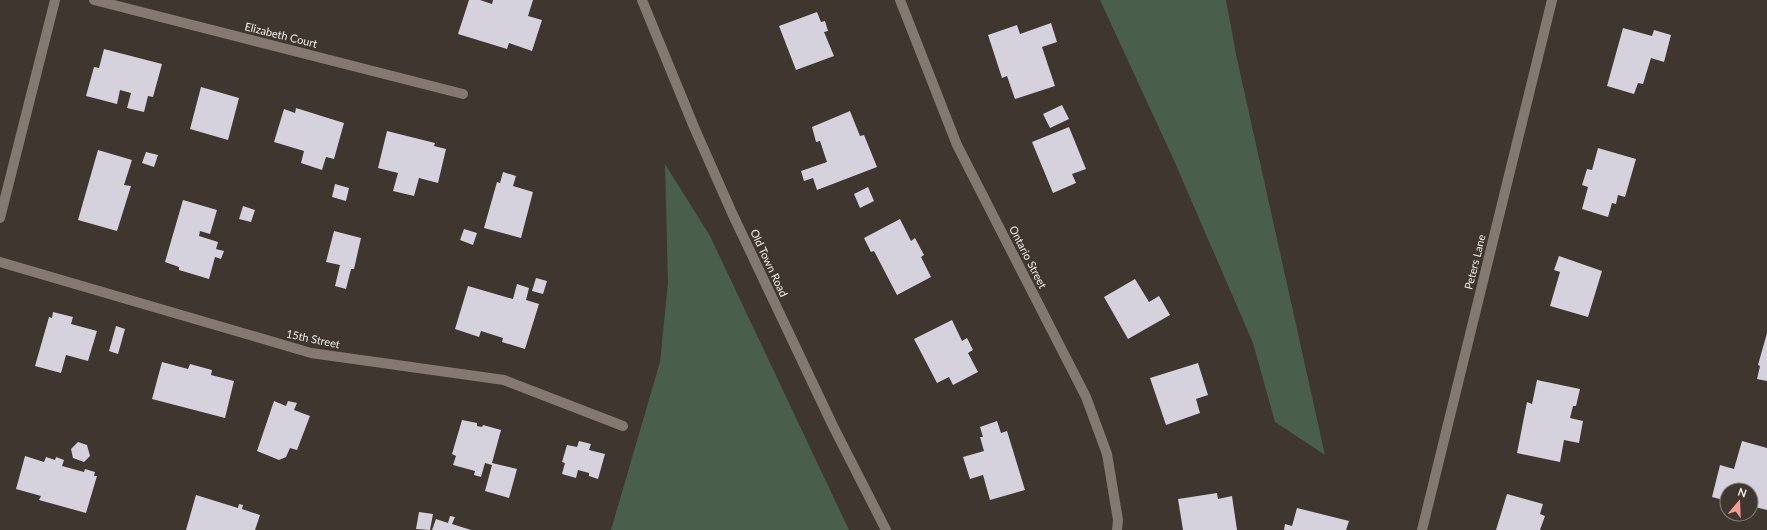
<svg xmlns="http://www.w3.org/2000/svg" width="1767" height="530" font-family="Lato,sans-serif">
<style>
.green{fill:#4a5e4c}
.building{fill:#d5d1dd}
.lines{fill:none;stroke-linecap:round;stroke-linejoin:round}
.minor{stroke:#837971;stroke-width:10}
.tertiary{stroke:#837971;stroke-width:10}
.secondary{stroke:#837971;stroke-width:10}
.labels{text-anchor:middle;stroke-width:4;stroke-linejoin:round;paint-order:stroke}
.street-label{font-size:11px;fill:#f4efea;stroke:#3e362f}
</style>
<rect width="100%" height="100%" fill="#3e362f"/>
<!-- green -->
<g class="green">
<polygon points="1100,0 1226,0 1237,59 1325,455 1275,422 1253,343 1172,156"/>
<polygon points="665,164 710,236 849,530 611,530 660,362 668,283"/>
</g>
<!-- building -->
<g class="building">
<polygon points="469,0 480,0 492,4 493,0 533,0 528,16 542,20 532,51 509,43 507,49 458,34"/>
<polygon points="817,12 821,22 825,21 828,31 824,32 834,56 796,70 779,26"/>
<polygon points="1051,23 1057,42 1042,47 1055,86 1015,99 1007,76 1002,78 988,35 1017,25 1020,34"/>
<polygon points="1623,28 1652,36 1654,30 1671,35 1664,62 1651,58 1643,84 1638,83 1634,94 1607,86"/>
<polygon points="104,49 162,64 153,97 148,96 144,112 127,108 131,93 120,90 117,104 86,96 94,67 99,68"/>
<polygon points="201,87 239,98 228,140 190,129"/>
<polygon points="1062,105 1069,119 1050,128 1043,114"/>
<polygon points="296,108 344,123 334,159 326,157 322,170 301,163 304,151 274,142 284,109 295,113"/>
<polygon points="850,111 860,136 864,135 877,167 817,190 813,178 804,181 801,171 827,162 820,141 816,142 812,127"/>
<polygon points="1069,127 1086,169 1072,174 1076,183 1053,193 1032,142"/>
<polygon points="387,131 435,143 434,146 446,149 438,183 419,178 414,196 393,191 398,173 378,168"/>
<polygon points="1598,148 1636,159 1625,197 1618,195 1616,204 1612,203 1608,217 1582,209 1588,187 1582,185 1587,169 1592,170"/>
<polygon points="98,150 132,160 124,185 131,186 117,231 78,220"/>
<polygon points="146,152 158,155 154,167 142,163"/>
<polygon points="503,172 516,176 513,186 533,192 521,238 484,228 497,182 500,183"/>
<polygon points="335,184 349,188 346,201 332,197"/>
<polygon points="868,187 874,201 860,208 854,194"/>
<polygon points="183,200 217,210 210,234 200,231 199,236 218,242 216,249 224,251 221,259 215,257 209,279 179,270 179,267 165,262"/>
<polygon points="243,206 255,210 251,222 239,219"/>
<polygon points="900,219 911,241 915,238 924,255 921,257 931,277 897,295 874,251 871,252 864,238"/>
<polygon points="464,229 477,233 473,245 460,240"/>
<polygon points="334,231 361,238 354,269 351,269 346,289 335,286 340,265 326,262"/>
<polygon points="1559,256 1602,271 1588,317 1550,306 1560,272 1554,270"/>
<polygon points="536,278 547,281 543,294 532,291"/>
<polygon points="1135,279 1149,302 1159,296 1170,315 1128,339 1104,297"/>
<polygon points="517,284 529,288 526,300 539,304 525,349 502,342 503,338 481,331 479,337 455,329 468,286 513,299"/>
<polygon points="53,312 73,317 71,324 97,331 88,361 66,355 61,373 35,366 49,317 52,318"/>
<polygon points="952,320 962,341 967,338 973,350 968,353 978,372 953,385 949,377 937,383 914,339"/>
<polygon points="116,326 125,329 118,354 109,351"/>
<polygon points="1767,333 1767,381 1757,379 1760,366 1758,365"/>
<polygon points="162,362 188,369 190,364 212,370 211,375 234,381 225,418 152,399"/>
<polygon points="1198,363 1208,395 1196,399 1200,413 1166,425 1150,378"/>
<polygon points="1537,380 1580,389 1576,406 1573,406 1570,418 1583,421 1579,443 1564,440 1560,462 1517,453 1527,402 1532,404"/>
<polygon points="274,401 286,406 288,401 297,403 294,410 310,416 297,450 290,448 286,457 279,460 257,451"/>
<polygon points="462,420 477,423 477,426 482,427 483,425 501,430 492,463 517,469 509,498 485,491 492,465 485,463 481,477 474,475 475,471 453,465 456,456 452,454"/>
<polygon points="997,421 1001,433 1007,431 1025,490 990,500 983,475 970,479 963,457 984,451 980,437 983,437 980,427"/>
<polygon points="579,441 591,444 589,450 605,454 598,479 589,476 589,473 578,470 576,478 562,474 565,463 562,462 567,445 577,447"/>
<polygon points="1742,441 1767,448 1767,510 1751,506 1751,490 1727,490 1727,501 1712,497 1720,465 1734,469"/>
<polygon points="78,442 87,445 90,456 84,462 73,458 71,449"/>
<polygon points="25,456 44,462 46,457 55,460 56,457 64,460 62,466 84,472 85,469 95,472 94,476 97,476 86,513 39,500 41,496 16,489"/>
<polygon points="1217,493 1218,499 1232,496 1237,530 1183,530 1178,499"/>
<polygon points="1507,494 1543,504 1540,514 1545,516 1540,530 1496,530"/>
<polygon points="196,495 238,508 239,504 243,505 242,509 260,515 255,530 186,530"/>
<polygon points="1297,508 1349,521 1346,530 1284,530 1285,524 1292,526"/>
<polygon points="419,512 433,514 430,530 416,529"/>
<polygon points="450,516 455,517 452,524 471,530 432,530 436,519 448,523"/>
</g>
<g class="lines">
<!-- minor -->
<g class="minor">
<polyline points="94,0 463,94"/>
<polyline points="900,0 957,145 1086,397 1107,454 1118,520 1117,530"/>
<polyline points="0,262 311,353 504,380 623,426"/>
<polyline points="1422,530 1552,0"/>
</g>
<!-- tertiary -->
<polyline class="tertiary" points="0,218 55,0"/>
<!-- secondary -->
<polyline class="secondary" points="642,0 694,127 732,213 833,426 886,530"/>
</g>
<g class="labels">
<!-- street labels -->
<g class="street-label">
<text transform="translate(281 35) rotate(14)" y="4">Elizabeth Court</text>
<text transform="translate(1028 257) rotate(63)" y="4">Ontario Street</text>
<text transform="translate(1475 262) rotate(-76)" y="4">Peters Lane</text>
<text transform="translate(769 263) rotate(65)" y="4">Old Town Road</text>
<text transform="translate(313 339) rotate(12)" y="4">15th Street</text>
</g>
</g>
<!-- north arrow -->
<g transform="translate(1739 502) rotate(19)"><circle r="19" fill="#3e362f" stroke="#87807a"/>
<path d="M0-3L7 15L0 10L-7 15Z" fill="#f59c93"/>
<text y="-6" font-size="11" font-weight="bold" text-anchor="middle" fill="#f4efea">N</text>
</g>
</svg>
